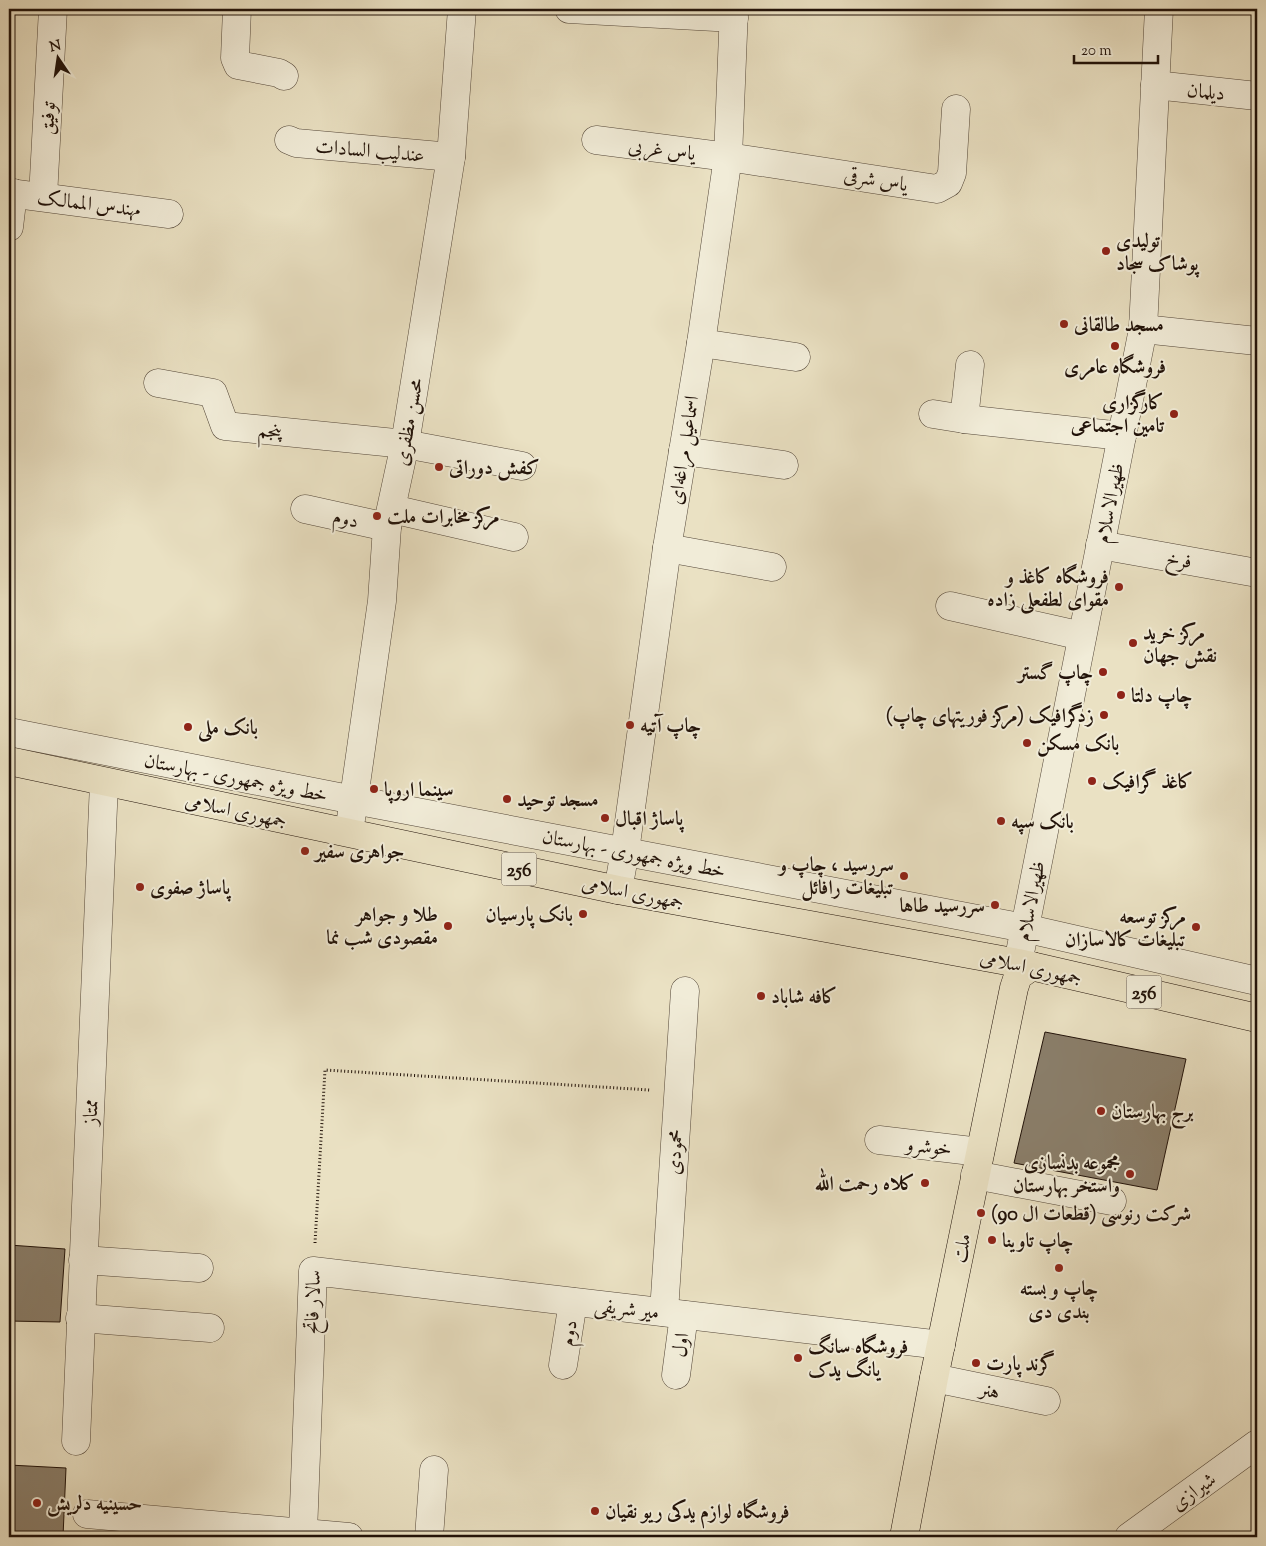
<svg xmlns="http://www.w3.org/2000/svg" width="1266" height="1546" font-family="'Sorts Mill Goudy',Amiri,serif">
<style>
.building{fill:#8a7e6a;stroke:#211209}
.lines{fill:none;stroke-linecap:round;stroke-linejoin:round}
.minor-casing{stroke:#534638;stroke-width:29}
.major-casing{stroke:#211209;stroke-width:29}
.path{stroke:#211209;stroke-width:3;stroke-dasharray:1 2.5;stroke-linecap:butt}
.minor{stroke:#f1ecd8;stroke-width:28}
.major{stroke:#eae1c3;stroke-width:28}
.poi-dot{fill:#8f2418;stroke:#f1ecd8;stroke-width:2}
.labels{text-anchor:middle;stroke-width:4;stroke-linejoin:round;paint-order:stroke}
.shield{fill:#f1ecd8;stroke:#5f5347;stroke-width:1}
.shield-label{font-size:19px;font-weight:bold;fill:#211209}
.street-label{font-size:20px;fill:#211209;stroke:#f1ecd8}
.poi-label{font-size:20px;font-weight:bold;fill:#211209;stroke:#f1ecd8;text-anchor:start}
</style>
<rect width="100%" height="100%" fill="#eae1c3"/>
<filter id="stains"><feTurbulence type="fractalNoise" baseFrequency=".004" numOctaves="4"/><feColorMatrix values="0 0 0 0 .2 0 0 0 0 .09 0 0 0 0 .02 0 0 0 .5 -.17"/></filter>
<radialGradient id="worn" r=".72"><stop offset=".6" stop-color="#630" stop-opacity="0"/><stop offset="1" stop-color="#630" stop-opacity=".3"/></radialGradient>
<!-- building -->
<g class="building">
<polygon points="1045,1032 1186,1059 1157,1190 1014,1163"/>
<polygon points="9,1245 65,1249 60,1322 9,1321"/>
<polygon points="9,1465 66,1468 63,1537 9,1537"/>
</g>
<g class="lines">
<defs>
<g id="minor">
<polyline points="237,9 235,58 238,65 279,73 284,76"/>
<polyline points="569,9 734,18"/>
<polyline points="1155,85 1257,96"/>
<polyline points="289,140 296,143 451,157"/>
<polyline points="596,140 728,157 937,189 948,183 952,173 956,109"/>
<polyline points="9,193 169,214"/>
<polyline points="43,197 53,9"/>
<polyline points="9,227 13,193"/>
<polyline points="1143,329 1257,341"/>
<polyline points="701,343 796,357"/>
<polyline points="158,383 213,393 225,426 405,444 522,466"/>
<polyline points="933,414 964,419 1122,436"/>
<polyline points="964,419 970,365"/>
<polyline points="683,451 784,465"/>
<polyline points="305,509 387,527"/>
<polyline points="392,509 514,537"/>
<polyline points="1100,545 1257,573"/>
<polyline points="667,548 772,567"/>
<polyline points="950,606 1082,636"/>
<polyline points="9,732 354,800 1024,928 1257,981"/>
<polyline points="351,819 382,601 387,527 405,444 451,157 462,9"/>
<polyline points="618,890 625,851 667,548 701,343 728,157 734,9"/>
<polyline points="1018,963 1143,329 1159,9"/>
<polyline points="879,1140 980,1152"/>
<polyline points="975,1175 1112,1201"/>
<polyline points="83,1260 199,1268"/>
<polyline points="664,1312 685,991"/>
<polyline points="80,1318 210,1328"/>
<polyline points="563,1365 573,1302"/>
<polyline points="676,1375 684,1315"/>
<polyline points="934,1378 1046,1401"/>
<polyline points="76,1441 104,783"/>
<polyline points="87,1514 349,1537"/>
<polyline points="303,1533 313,1271 941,1345"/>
<polyline points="429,1537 434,1470"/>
<polyline points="1129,1537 1257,1444"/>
</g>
<g id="major">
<polyline points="9,761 618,890 1018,963 1257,1018"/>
<polyline points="904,1537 934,1378 1014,988 1018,976 1032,966"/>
</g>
</defs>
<!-- minor casing -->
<use href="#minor" class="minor-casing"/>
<!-- major casing -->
<use href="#major" class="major-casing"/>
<!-- path -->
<polyline class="path" points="315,1243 325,1070 650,1090"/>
<!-- minor -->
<use href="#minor" class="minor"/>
<!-- major -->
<use href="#major" class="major"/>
</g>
<!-- markers -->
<g class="poi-dot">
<circle cx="1106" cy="251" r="5"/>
<circle cx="1064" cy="324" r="5"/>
<circle cx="1115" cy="346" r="5"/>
<circle cx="1174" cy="414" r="5"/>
<circle cx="439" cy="467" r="5"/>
<circle cx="377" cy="516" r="5"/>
<circle cx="1119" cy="587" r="5"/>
<circle cx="1133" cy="643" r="5"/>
<circle cx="1103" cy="672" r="5"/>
<circle cx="1121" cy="695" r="5"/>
<circle cx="1104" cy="715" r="5"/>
<circle cx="630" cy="725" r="5"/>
<circle cx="188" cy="727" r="5"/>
<circle cx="1027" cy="743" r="5"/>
<circle cx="1092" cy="781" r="5"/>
<circle cx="374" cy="789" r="5"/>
<circle cx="507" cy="799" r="5"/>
<circle cx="605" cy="818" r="5"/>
<circle cx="1001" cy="821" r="5"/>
<circle cx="305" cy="851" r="5"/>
<circle cx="904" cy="876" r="5"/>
<circle cx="140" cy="887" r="5"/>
<circle cx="995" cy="905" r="5"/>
<circle cx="583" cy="914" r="5"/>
<circle cx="448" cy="926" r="5"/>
<circle cx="1196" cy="927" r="5"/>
<circle cx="761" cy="996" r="5"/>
<circle cx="1101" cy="1111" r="5"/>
<circle cx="1130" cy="1174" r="5"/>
<circle cx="925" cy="1183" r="5"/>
<circle cx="981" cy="1213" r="5"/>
<circle cx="992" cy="1240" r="5"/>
<circle cx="1059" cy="1268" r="5"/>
<circle cx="798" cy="1358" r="5"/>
<circle cx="976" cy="1363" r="5"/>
<circle cx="37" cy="1503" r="5"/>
<circle cx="595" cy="1511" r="5"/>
</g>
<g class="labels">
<!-- shield labels -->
<g class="shield">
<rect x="501.5" y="852.5" width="35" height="33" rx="4"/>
<rect x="1126.5" y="975.5" width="35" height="33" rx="4"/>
</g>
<g class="shield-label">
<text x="519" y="876">256</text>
<text x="1144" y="999">256</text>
</g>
<!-- street labels -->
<g class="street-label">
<text transform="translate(1206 91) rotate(6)" y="7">دیلمان</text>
<text transform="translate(47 118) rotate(-87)" y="7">توفیق</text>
<text transform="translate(662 149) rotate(7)" y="7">یاس غربی</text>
<text transform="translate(370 150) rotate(5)" y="7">عندلیب السادات</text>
<text transform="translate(876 179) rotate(9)" y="7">یاس شرقی</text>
<text transform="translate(89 203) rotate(7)" y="7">مهندس‌ الممالک</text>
<text transform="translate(408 422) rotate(-80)" y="7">محسن مظفری</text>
<text transform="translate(270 430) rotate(6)" y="7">پنجم</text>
<text transform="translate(683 450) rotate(-81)" y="7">اسماعیل مراغه‌ای</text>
<text transform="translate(1109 503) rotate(-79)" y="7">ظهیرالاسلام</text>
<text transform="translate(346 518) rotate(13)" y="7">دوم</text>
<text transform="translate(1179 559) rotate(10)" y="7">فرخ</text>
<text transform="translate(236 777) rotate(11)" y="7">خط ویژه جمهوری - بهارستان</text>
<text transform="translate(236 810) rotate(12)" y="7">جمهوری اسلامی</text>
<text transform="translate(634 853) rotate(11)" y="7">خط ویژه جمهوری - بهارستان</text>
<text transform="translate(633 892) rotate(11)" y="7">جمهوری اسلامی</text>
<text transform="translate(1030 901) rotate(-79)" y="7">ظهیرالاسلام</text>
<text transform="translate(1031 967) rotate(12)" y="7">جمهوری اسلامی</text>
<text transform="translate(90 1112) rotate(-87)" y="7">ممتاز</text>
<text transform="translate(929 1146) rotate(6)" y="7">خوشرو</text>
<text transform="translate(674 1152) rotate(-86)" y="7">محمودی</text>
<text transform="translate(961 1248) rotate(-79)" y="7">ملت</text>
<text transform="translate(312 1302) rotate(-88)" y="7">سالار فاتح</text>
<text transform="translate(627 1308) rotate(7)" y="7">میر شریفی</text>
<text transform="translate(568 1333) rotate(-81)" y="7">دوم</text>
<text transform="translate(680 1345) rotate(-83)" y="7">اول</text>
<text transform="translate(990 1390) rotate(12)" y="7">هنر</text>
<text transform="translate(1193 1491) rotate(-36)" y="7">شیرازی</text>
</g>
<!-- poi labels -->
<g class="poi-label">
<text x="1116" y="247">تولیدی<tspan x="1116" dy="23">پوشاک سجاد</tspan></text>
<text x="1074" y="331">مسجد طالقانی</text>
<text x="1115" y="373" text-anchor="middle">فروشگاه عامری</text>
<text x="1164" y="409" text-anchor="end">کارگزاری<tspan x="1164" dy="23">تامین اجتماعی</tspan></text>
<text x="449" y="474">کفش دوراتی</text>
<text x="387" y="523">مرکز مخابرات ملت</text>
<text x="1109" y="583" text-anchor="end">فروشگاه کاغذ و<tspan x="1109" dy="23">مقوای لطفعلی زاده</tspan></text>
<text x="1143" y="639">مرکز خرید<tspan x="1143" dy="23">نقش جهان</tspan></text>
<text x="1093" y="679" text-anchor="end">چاپ گستر</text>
<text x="1131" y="702">چاپ دلتا</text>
<text x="1094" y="722" text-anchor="end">زدگرافیک (مرکز فوریتهای چاپ)</text>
<text x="640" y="732">چاپ آتیه</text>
<text x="198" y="734">بانک ملی</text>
<text x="1037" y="750">بانک مسکن</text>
<text x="1102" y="788">کاغذ گرافیک</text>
<text x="384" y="796">سینما اروپا</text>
<text x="517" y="806">مسجد توحید</text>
<text x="615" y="825">پاساژ اقبال</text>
<text x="1011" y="828">بانک سپه</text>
<text x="315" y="858">جواهری سفیر</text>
<text x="894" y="871" text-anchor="end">سررسید ، چاپ و<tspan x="894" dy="23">تبلیغات رافائل</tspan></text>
<text x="150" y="894">پاساژ صفوی</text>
<text x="985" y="912" text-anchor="end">سررسید طاها</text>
<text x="438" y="921" text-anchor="end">طلا و جواهر<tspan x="438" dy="23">مقصودی شب نما</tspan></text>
<text x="573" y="921" text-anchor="end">بانک پارسیان</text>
<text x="1186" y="923" text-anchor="end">مرکز توسعه<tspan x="1186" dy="23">تبلیغات کالاسازان</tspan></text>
<text x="771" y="1003">کافه شاباد</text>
<text x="1111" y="1118">برج بهارستان</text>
<text x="1120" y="1169" text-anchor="end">مجموعه بدنسازی<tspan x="1120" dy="23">واستخر بهارستان</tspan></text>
<text x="915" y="1190" text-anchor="end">كلاه رحمت الله</text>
<text x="991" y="1220">شرکت رنوسی (قطعات ال 90)</text>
<text x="1002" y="1247">چاپ تاوینا</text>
<text x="1059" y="1295" text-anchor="middle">چاپ و بسته<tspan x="1059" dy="23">بندی دی</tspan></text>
<text x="808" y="1353">فروشگاه سانگ<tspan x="808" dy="23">یانگ یدک</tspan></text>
<text x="986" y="1370">گرند پارت</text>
<text x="47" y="1510">حسینیه دلریش</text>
<text x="605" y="1518">فروشگاه لوازم یدکی ریو نقیان</text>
</g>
</g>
<!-- margin -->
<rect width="1266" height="1546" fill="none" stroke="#eae1c3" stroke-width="30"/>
<rect x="10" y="10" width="1246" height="1526" fill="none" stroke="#211209" stroke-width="2.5"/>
<rect x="15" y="15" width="1236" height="1516" fill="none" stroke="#211209"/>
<!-- north arrow -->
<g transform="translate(58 58) rotate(347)" stroke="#f1ecd8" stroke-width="4" paint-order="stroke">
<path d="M0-4L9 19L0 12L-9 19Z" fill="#211209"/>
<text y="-8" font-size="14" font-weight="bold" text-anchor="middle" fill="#211209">N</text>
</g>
<!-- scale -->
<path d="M1074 55v8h84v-8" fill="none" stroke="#211209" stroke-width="2.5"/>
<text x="1081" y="55" font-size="15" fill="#211209" stroke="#f1ecd8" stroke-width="4" paint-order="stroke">20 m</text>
<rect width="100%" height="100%" filter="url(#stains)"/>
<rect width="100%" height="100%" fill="url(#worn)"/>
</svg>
